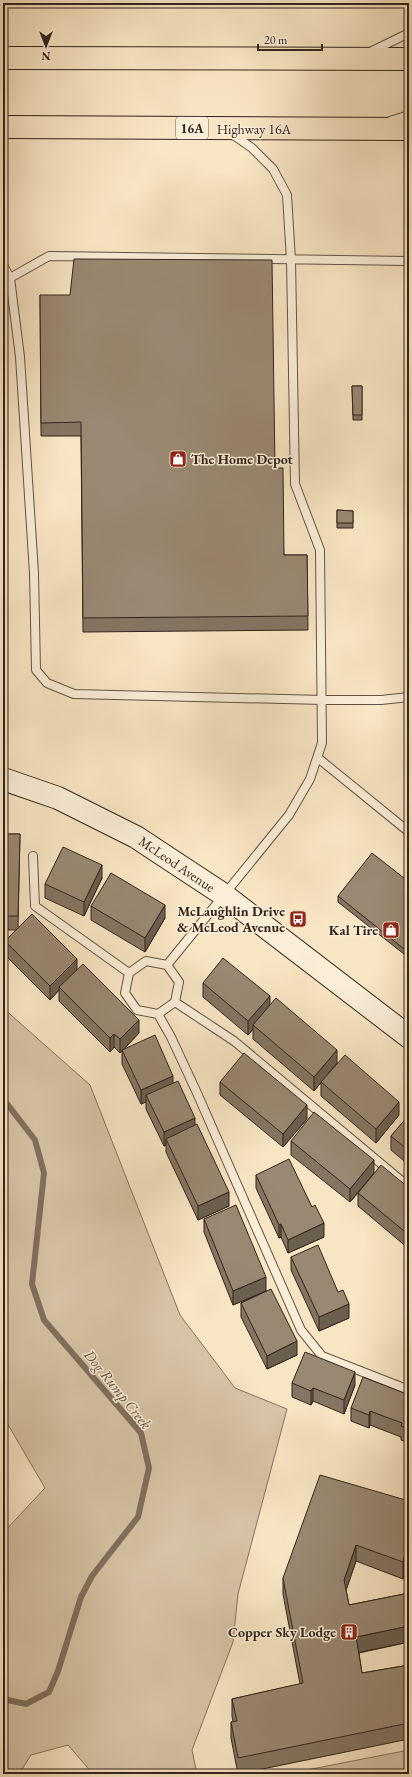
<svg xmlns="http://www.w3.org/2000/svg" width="412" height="1777" viewBox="0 0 412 1777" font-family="'EB Garamond',serif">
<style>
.green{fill:#d7c4a6;stroke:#857460}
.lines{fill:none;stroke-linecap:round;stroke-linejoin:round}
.stream{stroke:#81705e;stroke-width:6}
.lane-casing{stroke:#645445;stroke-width:10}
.secondary-casing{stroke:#33241b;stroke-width:24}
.primary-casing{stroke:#33241b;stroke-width:24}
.lane{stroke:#faeed8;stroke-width:8}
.secondary{stroke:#faeed8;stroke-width:22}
.primary{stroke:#f8e5c3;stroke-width:22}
.wall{fill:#847562;stroke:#33241b}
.shaded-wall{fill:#6b5f50;stroke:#33241b}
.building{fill:#998872;stroke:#33241b}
.labels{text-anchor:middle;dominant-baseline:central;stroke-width:3;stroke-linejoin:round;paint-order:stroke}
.shield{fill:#faeed8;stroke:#6f6154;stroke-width:1}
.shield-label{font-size:13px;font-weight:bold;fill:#33241b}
.street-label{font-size:14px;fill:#33241b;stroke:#faeed8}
.poi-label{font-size:14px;font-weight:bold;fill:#33241b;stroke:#faeed8;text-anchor:end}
.water-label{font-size:15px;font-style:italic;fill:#605042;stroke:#faeed8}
</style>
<rect width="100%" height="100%" fill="#f8e5c3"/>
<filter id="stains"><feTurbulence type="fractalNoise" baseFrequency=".005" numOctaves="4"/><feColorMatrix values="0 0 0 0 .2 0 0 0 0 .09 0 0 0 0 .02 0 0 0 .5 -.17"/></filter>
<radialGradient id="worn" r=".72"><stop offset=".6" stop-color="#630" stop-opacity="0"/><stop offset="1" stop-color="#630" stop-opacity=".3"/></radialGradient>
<path class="green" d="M3,1008L90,1085L180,1315L235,1388L287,1409L238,1594L233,1642L192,1750L197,1774H93L68,1745L31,1755L19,1774H3V1533L45,1488L3,1416Z
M409,1750V1774H286Z"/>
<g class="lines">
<path class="stream" d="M3,1101L8,1105L35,1140L44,1173L32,1284L44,1320L141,1433L149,1468L138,1517L92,1576L81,1597L58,1671L49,1692L26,1704L3,1699"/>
<defs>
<path id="lane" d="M370,52L409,33
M390,121L409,115
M3,265L10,278L20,357L34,573L36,670L47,683L74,694L323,700H381L409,697
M10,278L49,256L409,261
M318,758L409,832
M33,856L35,906L129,973
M146,961L167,965L179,982L175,1002L158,1014L137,1010L125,993L129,973Z
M167,965L289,815L310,779L322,743L320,550L295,484L291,260L287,195L273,169L252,148L232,134
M175,1002L234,1041L409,1187
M158,1014L171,1037L197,1093L301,1330L322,1356L409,1390"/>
<path id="secondary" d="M3,779L58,798L136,837L224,895L409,1037"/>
<path id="primary" d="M3,58L409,59
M3,127L409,129"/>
</defs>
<use href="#lane" class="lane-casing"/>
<use href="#secondary" class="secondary-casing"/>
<use href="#primary" class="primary-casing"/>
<use href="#lane" class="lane"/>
<use href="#secondary" class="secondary"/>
<use href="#primary" class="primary"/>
</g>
<path class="wall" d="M40,295L275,468L284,555H307L308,630L83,632L81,436H41Z
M352,386H362V420H353Z
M337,510L353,511V528H337Z
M3,834H20L18,927L77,970L139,1033L123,1050L173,1083L195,1125L229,1206L198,1220L166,1152V1145L164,1146L146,1109V1102L141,1104L122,1064V1050L120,1053L114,1047L110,1052L59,1001V990L50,1000L5,955V941L16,930H3Z
M102,878L84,916L45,898V884Z
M409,882V958L338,902V896Z
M91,906L165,918L145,952L91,920Z
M203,983L270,1006L337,1063L314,1091L253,1039V1029L248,1035L203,997Z
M220,1082L307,1119L283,1147L220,1095Z
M321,1082L399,1115L376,1143L321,1096Z
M409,1115V1165L391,1150V1136Z
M291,1141L374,1173L364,1185L409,1188V1249L358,1206V1193L350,1202L291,1155Z
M256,1175L324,1237L288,1253L281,1237L279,1238L256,1188Z
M204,1219L266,1291L297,1355L267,1369L241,1317V1303L266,1291L233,1305L204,1232Z
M291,1257L349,1318L319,1331L291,1270Z
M292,1383L355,1385L344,1414L313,1401L311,1405L292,1397Z
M409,1395V1443L401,1440V1437L370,1425L369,1428L351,1421V1408Z
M409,1501V1575L404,1573L403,1579L356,1561L346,1590L349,1605L409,1593V1642L359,1653L362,1673L409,1665V1739L238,1774L231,1738V1722H233L232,1716V1699L300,1684L283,1594V1578Z"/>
<path class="shaded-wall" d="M102,865V878L84,916V902Z
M165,905V918L145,952V938Z
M77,959V972L59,987V990L50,1000V986Z
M270,996V1010L253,1025V1029L248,1035V1021Z
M139,1020V1033L120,1053V1039Z
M114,1034V1047L110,1052V1038Z
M337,1050V1063L314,1091V1077Z
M173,1076V1089L146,1095V1102L141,1104V1090Z
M399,1102V1115L376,1143V1129Z
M307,1105V1119L283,1147V1134Z
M195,1118V1132L166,1139V1145L164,1146V1132Z
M374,1160V1173L350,1202V1189Z
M229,1192V1206L198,1220V1206Z
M324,1223V1237L288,1253V1240Z
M281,1224V1237L279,1238V1225Z
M266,1277V1291L233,1305V1291Z
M349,1304V1318L319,1331V1317Z
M297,1341V1355L267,1369V1356Z
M355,1372V1385L344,1414V1400Z
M313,1388V1401L311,1405V1391Z
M370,1411V1425L369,1428V1415Z
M356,1545V1561L344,1596V1580Z
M404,1557V1573L403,1579V1562Z
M409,1626V1642L356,1653V1637Z"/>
<path class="building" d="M74,259L272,260L275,468H283L284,555H307L308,616L83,618L81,422L41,423L40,295H70Z
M352,386H362V415H353Z
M337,510L353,511V523H337Z
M3,834H20L18,916H3Z
M63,847L102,865L84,902L45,884Z
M372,853L409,882V953L338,896Z
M111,873L165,905L145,938L91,906Z
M32,914L77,959L50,986L5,941Z
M223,958L270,996L248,1021L203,983Z
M83,964L139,1020L120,1039L114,1034L110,1038L59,987Z
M276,998L337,1050L314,1077L253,1025Z
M155,1035L173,1076L141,1090L122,1050Z
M244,1053L307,1105L283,1134L220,1082Z
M345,1055L399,1102L376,1129L321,1082Z
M178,1081L195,1118L164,1132L146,1095Z
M314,1112L374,1160L350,1189L291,1141Z
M409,1115V1151L391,1136Z
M197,1124L229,1192L198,1206L166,1139Z
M289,1159L312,1207L315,1205L324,1223L288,1240L281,1224L279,1225L256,1175Z
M381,1165L409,1188V1235L358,1193Z
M236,1205L266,1277L233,1291L204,1219Z
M318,1245L338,1292L343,1290L349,1304L319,1317L291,1257Z
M271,1289L297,1341L267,1356L241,1303Z
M305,1352L355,1372L344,1400L313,1388L311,1391L292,1383Z
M363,1377L409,1395V1429L401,1426L402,1423L370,1411L369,1415L351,1408Z
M320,1475L409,1501V1558L404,1557L403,1562L356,1545L344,1580L349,1605L409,1593V1626L356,1637L362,1673L409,1665V1723L238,1758L231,1722L237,1721L232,1699L303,1683L283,1578Z"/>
<defs>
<symbol id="shop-square" viewBox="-11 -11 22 22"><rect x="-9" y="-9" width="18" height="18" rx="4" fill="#8f2418" stroke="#faeed8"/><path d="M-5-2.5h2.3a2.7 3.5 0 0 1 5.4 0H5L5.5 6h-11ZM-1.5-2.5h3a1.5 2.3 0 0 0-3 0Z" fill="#fff"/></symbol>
<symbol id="bus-square" viewBox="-11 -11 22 22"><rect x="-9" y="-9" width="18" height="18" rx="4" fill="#8f2418" stroke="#faeed8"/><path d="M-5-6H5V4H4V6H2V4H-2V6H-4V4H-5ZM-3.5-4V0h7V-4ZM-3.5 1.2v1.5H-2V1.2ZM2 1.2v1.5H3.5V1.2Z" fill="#fff"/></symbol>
<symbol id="building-square" viewBox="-11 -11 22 22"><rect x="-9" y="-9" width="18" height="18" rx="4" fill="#8f2418" stroke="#faeed8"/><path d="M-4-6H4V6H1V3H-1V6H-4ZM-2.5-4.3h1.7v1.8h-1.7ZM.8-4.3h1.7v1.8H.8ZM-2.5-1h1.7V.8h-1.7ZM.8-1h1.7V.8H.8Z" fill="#fff"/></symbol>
</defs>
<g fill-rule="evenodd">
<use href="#shop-square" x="168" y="449" width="20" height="20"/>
<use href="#bus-square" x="288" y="909" width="20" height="20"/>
<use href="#shop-square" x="381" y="920" width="20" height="20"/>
<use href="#building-square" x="339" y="1622" width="20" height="20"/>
</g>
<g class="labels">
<rect class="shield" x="176" y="117" width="32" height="22" rx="3"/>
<g class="shield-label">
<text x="192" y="128">16A</text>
</g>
<g class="street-label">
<text x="254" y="129">Highway 16A</text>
<text transform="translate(177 864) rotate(34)">McLeod Avenue</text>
</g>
<g class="poi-label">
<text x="191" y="459" text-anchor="start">The Home Depot</text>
<text x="285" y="911">McLaughlin Drive<tspan x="285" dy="16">&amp; McLeod Avenue</tspan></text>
<text x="378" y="930">Kal Tire</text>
<text x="336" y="1632">Copper Sky Lodge</text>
</g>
<g class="water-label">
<text transform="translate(118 1389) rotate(51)">Dog Rump Creek</text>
</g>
</g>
<rect width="412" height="1777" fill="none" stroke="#f8e5c3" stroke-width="16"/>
<rect x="4" y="4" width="404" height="1769" fill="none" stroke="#33241b" stroke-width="2"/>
<rect x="8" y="8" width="396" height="1761" fill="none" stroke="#33241b"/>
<g transform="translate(46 46) rotate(180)" stroke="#faeed8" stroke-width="3" paint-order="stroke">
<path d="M0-3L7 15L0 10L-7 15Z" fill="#33241b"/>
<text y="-6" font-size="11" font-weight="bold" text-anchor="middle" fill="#33241b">N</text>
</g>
<path d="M258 44v6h64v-6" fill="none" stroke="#33241b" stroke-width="2"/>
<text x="264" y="44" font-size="12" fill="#33241b" stroke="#faeed8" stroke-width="3" paint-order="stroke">20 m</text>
<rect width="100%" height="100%" filter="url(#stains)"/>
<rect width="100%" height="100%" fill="url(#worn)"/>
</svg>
